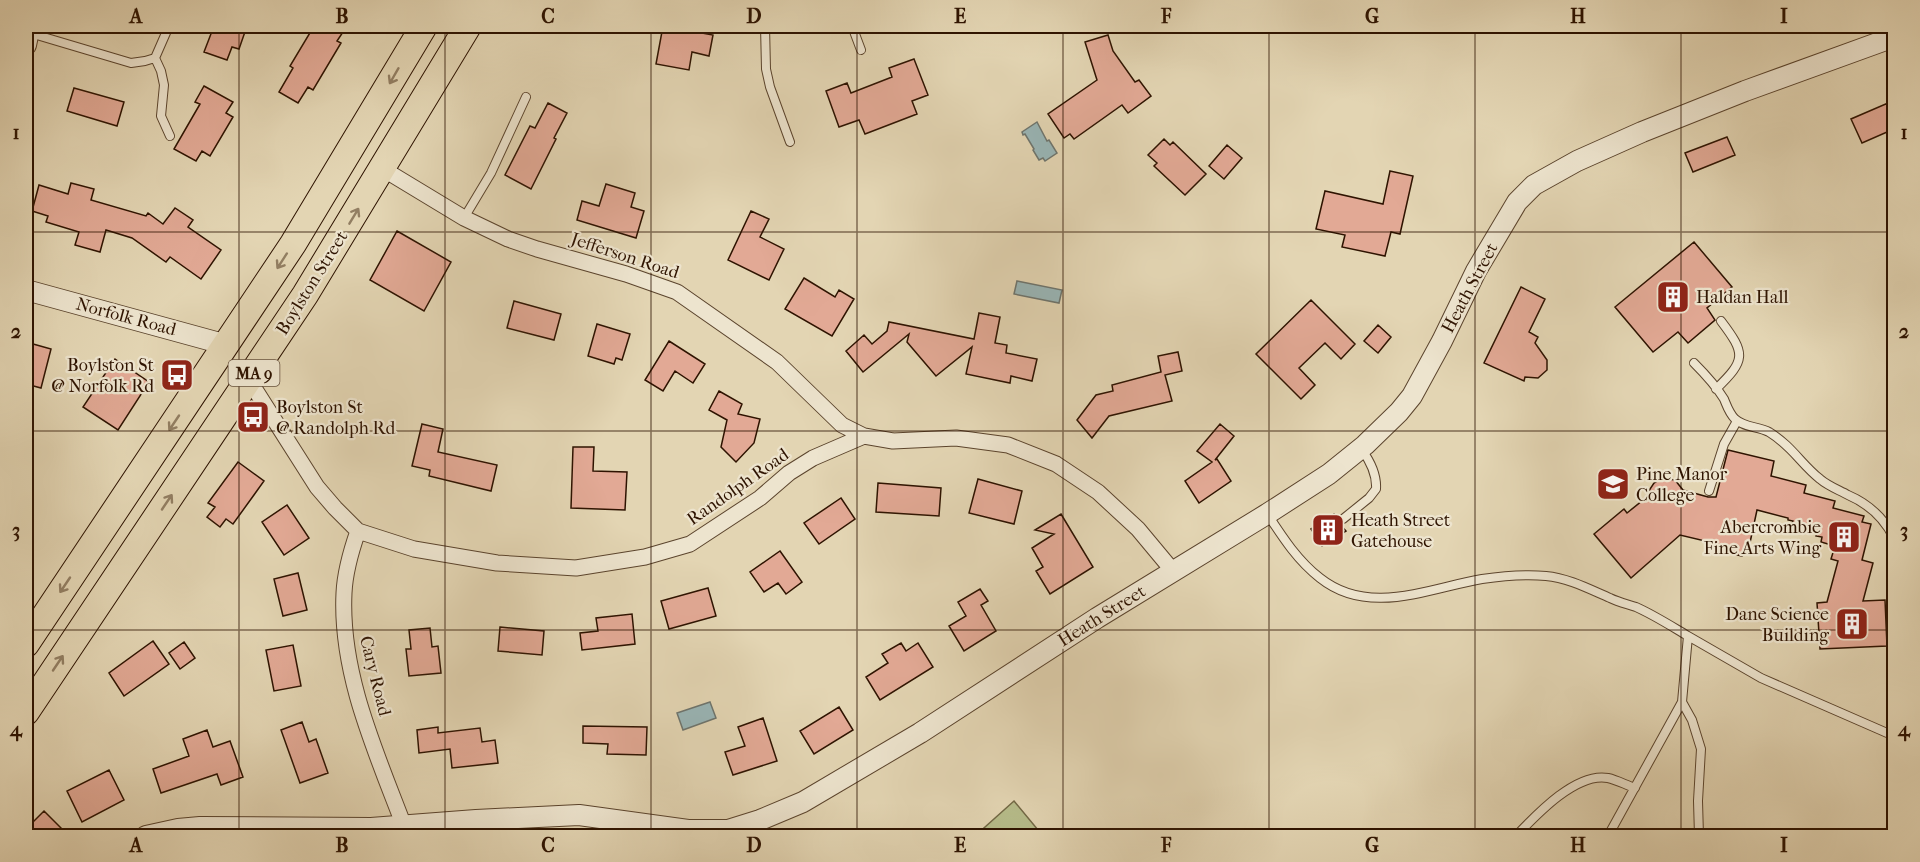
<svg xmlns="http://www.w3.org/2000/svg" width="1920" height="862" viewBox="0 0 1920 862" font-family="'IM FELL French Canon',serif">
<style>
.green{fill:#b6bc8a;stroke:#726845;stroke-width:1.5}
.water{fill:#99b6b7;stroke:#6e756e;stroke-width:1.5}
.building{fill:#e2a995;stroke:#2e1300;stroke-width:1.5}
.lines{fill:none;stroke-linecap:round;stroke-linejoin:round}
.service-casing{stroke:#5b442d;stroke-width:10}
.minor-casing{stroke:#5b442d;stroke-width:17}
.tertiary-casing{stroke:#5b442d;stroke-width:22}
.trunk-casing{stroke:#2e1300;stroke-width:28}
.service{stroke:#ede4ce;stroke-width:8}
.minor{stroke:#ede4ce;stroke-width:15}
.tertiary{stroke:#ede4ce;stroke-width:20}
.trunk{stroke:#e3d5b3;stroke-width:26}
.oneway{stroke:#927e62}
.grid{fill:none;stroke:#2e1300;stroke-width:1.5;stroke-opacity:0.55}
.labels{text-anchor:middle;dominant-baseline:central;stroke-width:4.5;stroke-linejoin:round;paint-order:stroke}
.shield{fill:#ede4ce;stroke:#67523e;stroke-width:1.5}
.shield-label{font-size:16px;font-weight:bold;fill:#2e1300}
.street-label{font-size:18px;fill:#2e1300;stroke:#ede4ce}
.poi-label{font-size:18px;fill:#2e1300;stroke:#ede4ce;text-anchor:start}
.neatline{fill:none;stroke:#2e1300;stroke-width:2}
.grid-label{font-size:20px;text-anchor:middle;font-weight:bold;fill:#2e1300}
</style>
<rect width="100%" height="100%" fill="#e3d5b3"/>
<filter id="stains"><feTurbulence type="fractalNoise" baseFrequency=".00333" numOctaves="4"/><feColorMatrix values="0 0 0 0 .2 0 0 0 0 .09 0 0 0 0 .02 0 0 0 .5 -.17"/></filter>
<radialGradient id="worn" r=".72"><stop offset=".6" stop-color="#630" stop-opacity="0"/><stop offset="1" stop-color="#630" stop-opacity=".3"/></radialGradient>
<path class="green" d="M1014,801L1043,836H975Z"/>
<path class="water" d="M1037,122L1047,141L1049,140L1057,153L1045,161L1043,158L1039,160L1033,150L1034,149L1025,134L1023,135L1022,132Z
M1017,281L1062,290L1059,303L1014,294Z
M710,702L716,718L683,730L677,713Z"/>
<path class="building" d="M214,26H247L239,49L232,47L227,60L204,52Z
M314,26H347L337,41L341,43L313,90L308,87L298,103L279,92L293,68L290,66Z
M663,26L713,35L709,56L692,52L689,70L656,64Z
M1108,35L1113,51L1135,82L1139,80L1151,96L1128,113L1122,105L1074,139L1070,134L1064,138L1048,114L1097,80L1085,42Z
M914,59L928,95L912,101L917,114L865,134L859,120L839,127L826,91L847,83L851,93L892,77L889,68Z
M204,86L233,102L226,113L233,117L210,156L202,151L196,161L174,149L200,104L195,102Z
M74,88L124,102L117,126L67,111Z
M548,103L567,113L554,138L556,139L531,189L505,175L530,126L535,128Z
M1888,103L1894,118V129L1862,143L1851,119Z
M1727,137L1735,155L1693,172L1685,153Z
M1164,139L1170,145L1173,142L1206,174L1185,195L1154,166L1157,163L1148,155Z
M1227,145L1242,158L1224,179L1209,166Z
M1390,171L1413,176L1400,234L1391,232L1385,256L1342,247L1345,235L1316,229L1325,191L1383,204Z
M71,183L94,189L91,200L146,216L148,213L163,224L175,208L193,220L188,227L221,250L201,279L170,257L166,262L132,238L106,230L100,252L75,245L79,232L46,222L48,216L32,211L39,185L68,194Z
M606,184L635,193L631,207L644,211L636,238L577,220L582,201L599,206Z
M751,211L769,219L760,237L784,249L769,280L728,260Z
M397,231L451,262L424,311L370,280Z
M1694,242L1732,287L1707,308L1715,320L1688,343L1678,332L1653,352L1615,307Z
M804,278L835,297L839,290L854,299L832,336L785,309Z
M1521,287L1545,299L1529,332L1538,337L1535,343L1547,360V370L1538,378L1525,377L1524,381L1484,363Z
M1311,300L1355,344L1341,359L1325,343L1299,368L1315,385L1301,399L1256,354Z
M514,301L561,314L554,340L507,328Z
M979,313L1000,317L995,343L1007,345L1006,353L1037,359L1032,381L1011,376L1010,383L966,374L972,347L936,376L907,342L909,334L863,372L846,351L864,335L872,344L887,331L889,322L974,339Z
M597,324L630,334L622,360L616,358L614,364L588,356Z
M1378,325L1391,337L1378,353L1364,341Z
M669,341L705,364L693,383L675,371L663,391L645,380Z
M26,342L51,349L41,388L26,384Z
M1178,352L1182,371L1165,375L1172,401L1109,416L1092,438L1077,420L1096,395L1113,391L1112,385L1161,372L1158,356Z
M115,359L149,382L118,430L83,407Z
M719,391L742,404L738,414L760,419L754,443L736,462L721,447L727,420L709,410Z
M422,424L443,429L438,452L497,465L491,491L429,476L430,470L412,466Z
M1220,424L1234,436L1215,460L1217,459L1231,481L1199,503L1185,481L1212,462L1197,451Z
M573,447H594L593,471L627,472L625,510L571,508Z
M1728,450L1774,461L1771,476L1806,485L1804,493L1835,501L1833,508L1864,516L1862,522L1871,524L1862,560L1873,563L1863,601L1885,600L1887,646L1820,649L1817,603L1827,602L1838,561L1831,559L1835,546L1821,542L1822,537L1816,536L1817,533L1791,528L1793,521L1788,520V518L1757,510L1748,552L1744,551L1742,556L1717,550L1718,544L1680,535L1631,578L1594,534L1624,509L1627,513L1648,496L1650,489L1654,483L1662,478L1675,480L1683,490L1708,497H1716Z
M238,462L264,481L233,524L226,519L220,527L207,517L215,507L208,503Z
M978,479L1022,491L1014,524L969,513Z
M878,483L941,488L939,516L876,512Z
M841,498L855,519L819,544L804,523Z
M287,505L309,538L284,555L262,522Z
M1061,514L1093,567L1050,594L1036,571L1043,567L1032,548L1054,534L1035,530Z
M1334,514L1338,522L1346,531L1322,546L1311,529Z
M780,551L802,582L786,594L778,583L764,592L750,572Z
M298,573L307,610L283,616L274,579Z
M708,588L716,616L669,629L661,601Z
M980,589L988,601L981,605L996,631L964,651L949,626L966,616L958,602Z
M632,614L635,644L582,650L580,633L598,631L596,618Z
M500,627L544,631L542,655L498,651Z
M430,628L432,647L438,646L441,673L409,676L406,649H411L409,630Z
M153,641L169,664L124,696L109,673Z
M184,642L195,658L180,669L169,653Z
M901,643L906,651L918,643L933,667L880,700L866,677L888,663L882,654Z
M293,645L301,686L274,691L266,650Z
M839,707L853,730L814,754L800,731Z
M763,718L777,761L733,775L725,752L745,746L738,727Z
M302,722L309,742L316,739L328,773L300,783L281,730Z
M583,726L647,727L646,755L607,754L608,744L583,743Z
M438,727V733L480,728L482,742L495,740L498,763L452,768L450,749L419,753L417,730Z
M207,730L213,747L230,741L243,777L221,785L217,774L161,793L153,769L189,756L183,739Z
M109,770L124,800L82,822L67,791Z
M44,811L62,829L55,837H26V829Z"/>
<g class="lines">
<defs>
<path id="service" d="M765,26L766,69L770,87L790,142
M852,26L861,50
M30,33L131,63L145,61L155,58L169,26
M155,58L161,71L164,85L161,116L170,136
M464,218L491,173L526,97
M1694,363C1705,374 1716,386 1724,399C1727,406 1729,413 1735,419C1745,428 1758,426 1769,432C1792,446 1801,464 1820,479C1828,486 1839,490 1848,495C1869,504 1884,518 1894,538
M1716,389C1746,360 1746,354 1721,321
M1709,491L1724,444L1737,421
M1268,515C1283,538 1298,561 1320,578C1369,617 1429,588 1482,579C1503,576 1525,574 1546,576C1568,578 1589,589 1610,598C1618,602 1627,604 1636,607C1654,615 1671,626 1688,636L1682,702L1608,836
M1343,519L1369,498L1376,489C1377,474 1370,461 1362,450
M1688,636L1761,678L1894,736
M1682,702L1692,720L1701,749L1698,801L1699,836
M470,836L476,821
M1516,836C1536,815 1576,772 1608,778C1617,780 1626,785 1635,788"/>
<path id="minor" d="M383,169L464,218L508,239L537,249L626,274L677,292L777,362L842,425L864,436
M249,380L317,487L335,508L358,531L414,549L497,563L576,568L645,557L690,544L760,498L789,473L813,458L864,436L893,441L956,438L1008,445L1056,464L1098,492L1138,529L1173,571
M358,531C351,551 345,571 344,593C340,674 376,752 404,826"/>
<path id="tertiary" d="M26,45L30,26
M26,290L227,345
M146,836L178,829L200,827L371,828L476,820L579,815L688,830H728L760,820L803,802L920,733L1097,618L1267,514L1329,474L1365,445L1399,412L1412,396L1442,341L1476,271L1517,202L1534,185L1577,161L1642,132L1745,91L1894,37"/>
<path id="trunk" d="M26,644L293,244L424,26
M26,712L305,295L468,26"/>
</defs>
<use href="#service" class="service-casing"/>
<use href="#minor" class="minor-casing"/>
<use href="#tertiary" class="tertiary-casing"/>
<use href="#trunk" class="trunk-casing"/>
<use href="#service" class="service"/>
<use href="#minor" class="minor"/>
<use href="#tertiary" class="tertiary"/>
<use href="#trunk" class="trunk"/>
</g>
<defs><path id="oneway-shaft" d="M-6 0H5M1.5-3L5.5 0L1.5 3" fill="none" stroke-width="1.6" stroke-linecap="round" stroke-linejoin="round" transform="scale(1.5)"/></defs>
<g class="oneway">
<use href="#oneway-shaft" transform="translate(394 76) rotate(120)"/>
<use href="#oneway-shaft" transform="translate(354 216) rotate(-59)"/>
<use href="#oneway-shaft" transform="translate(282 261) rotate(123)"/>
<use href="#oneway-shaft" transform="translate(174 423) rotate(124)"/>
<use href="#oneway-shaft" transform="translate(167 502) rotate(-56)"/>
<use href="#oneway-shaft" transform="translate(65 585) rotate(124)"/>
<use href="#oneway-shaft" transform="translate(58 663) rotate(-56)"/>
</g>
<path class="grid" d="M239,26V836M445,26V836M651,26V836M857,26V836M1063,26V836M1269,26V836M1475,26V836M1681,26V836M26,232H1894M26,431H1894M26,630H1894"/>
<defs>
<symbol id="building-square" viewBox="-11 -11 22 22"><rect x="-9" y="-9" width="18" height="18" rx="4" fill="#8f2418" stroke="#ede4ce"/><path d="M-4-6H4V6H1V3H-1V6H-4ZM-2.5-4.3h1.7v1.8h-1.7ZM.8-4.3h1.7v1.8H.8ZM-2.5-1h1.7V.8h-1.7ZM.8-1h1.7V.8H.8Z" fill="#fff"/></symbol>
<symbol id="bus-square" viewBox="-11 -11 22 22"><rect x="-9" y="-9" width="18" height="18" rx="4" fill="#8f2418" stroke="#ede4ce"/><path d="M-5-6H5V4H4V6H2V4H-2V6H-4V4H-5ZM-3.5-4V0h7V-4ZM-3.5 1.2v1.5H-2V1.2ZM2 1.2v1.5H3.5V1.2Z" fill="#fff"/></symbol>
<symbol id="university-square" viewBox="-11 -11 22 22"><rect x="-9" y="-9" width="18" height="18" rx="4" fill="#8f2418" stroke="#ede4ce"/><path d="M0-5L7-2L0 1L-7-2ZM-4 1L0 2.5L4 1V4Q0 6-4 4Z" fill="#fff"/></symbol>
</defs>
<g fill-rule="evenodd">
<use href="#building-square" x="1654" y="278" width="38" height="38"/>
<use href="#bus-square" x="158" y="356" width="38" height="38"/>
<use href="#bus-square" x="234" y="398" width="38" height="38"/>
<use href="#university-square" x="1594" y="465" width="38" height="38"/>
<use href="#building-square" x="1309" y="511" width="38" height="38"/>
<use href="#building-square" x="1825" y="518" width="38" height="38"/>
<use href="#building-square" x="1833" y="605" width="38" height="38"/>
</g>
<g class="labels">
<rect class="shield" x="228.5" y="360" width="51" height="26" rx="4.5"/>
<g class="shield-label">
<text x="254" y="373">MA 9</text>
</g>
<g class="street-label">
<text transform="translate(625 256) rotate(18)">Jefferson Road</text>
<text transform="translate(312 283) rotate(-58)">Boylston Street</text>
<text transform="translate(1470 288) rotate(-62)">Heath Street</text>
<text transform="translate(126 317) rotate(15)">Norfolk Road</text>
<text transform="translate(738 487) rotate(-35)">Randolph Road</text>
<text transform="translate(1102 616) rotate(-32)">Heath Street</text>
<text transform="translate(375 676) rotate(76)">Cary Road</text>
</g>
<g class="poi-label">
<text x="1696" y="297">Haldan Hall</text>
<text x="154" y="365" text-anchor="end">Boylston St<tspan x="154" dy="21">@ Norfolk Rd</tspan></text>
<text x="276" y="407">Boylston St<tspan x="276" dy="21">@ Randolph Rd</tspan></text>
<text x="1636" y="474">Pine Manor<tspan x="1636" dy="21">College</tspan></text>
<text x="1351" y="520">Heath Street<tspan x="1351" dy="21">Gatehouse</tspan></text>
<text x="1821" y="527" text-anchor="end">Abercrombie<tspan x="1821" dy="21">Fine Arts Wing</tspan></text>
<text x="1829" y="614" text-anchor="end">Dane Science<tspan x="1829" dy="21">Building</tspan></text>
</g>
</g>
<rect width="1920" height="862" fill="none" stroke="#e3d5b3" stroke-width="66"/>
<rect x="33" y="33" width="1854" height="796" class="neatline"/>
<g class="grid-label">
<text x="136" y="23">A</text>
<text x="342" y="23">B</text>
<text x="548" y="23">C</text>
<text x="754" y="23">D</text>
<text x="960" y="23">E</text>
<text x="1166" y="23">F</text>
<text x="1372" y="23">G</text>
<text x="1578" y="23">H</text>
<text x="1784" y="23">I</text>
<text x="16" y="139">1</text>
<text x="1904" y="139">1</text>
<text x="16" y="338">2</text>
<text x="1904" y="338">2</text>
<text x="16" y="537">3</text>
<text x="1904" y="537">3</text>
<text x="16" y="736">4</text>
<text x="1904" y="736">4</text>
<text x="136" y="852">A</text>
<text x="342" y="852">B</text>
<text x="548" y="852">C</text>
<text x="754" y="852">D</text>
<text x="960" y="852">E</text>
<text x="1166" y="852">F</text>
<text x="1372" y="852">G</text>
<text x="1578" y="852">H</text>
<text x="1784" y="852">I</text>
</g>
<rect width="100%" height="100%" filter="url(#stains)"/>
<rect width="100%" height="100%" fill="url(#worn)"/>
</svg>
